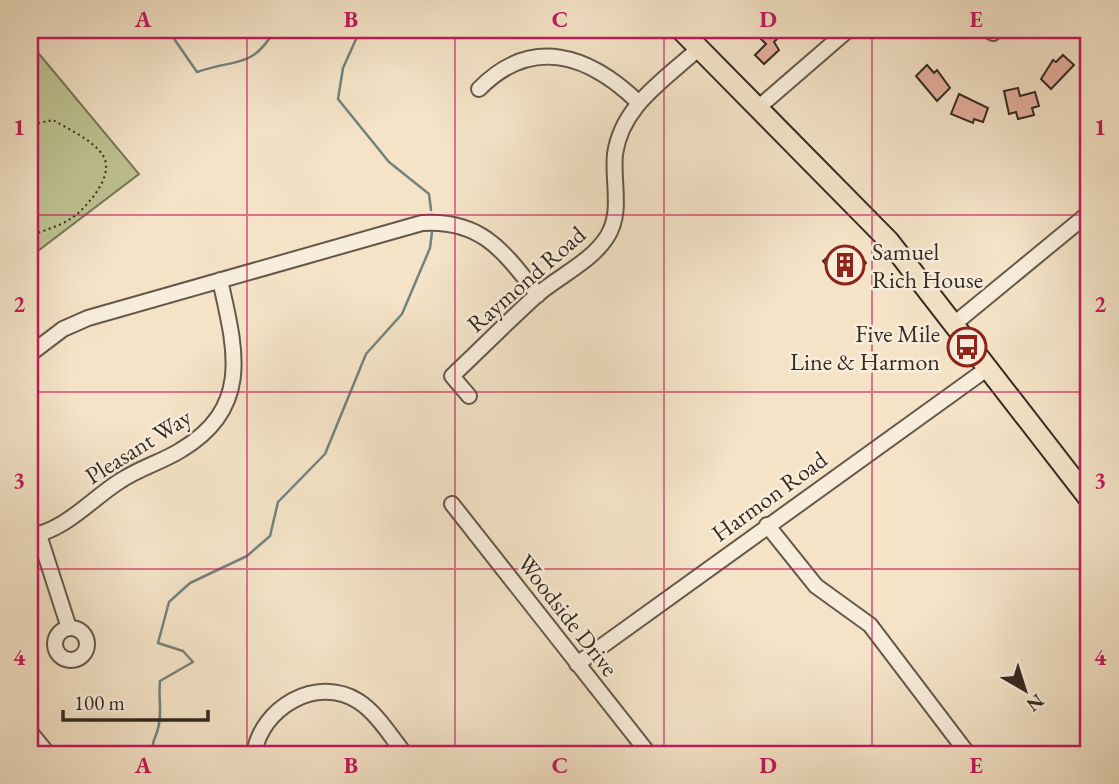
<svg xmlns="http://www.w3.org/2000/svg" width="1119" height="784" viewBox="0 0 1119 784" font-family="'EB Garamond',serif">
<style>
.green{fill:#bec393;stroke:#7a765a;stroke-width:2}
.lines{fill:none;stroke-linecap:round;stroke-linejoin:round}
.stream{stroke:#73827d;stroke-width:2.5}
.building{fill:#e5ae9d;stroke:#352a22;stroke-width:2}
.minor-casing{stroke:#65584b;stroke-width:18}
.major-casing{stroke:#352a22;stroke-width:23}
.path{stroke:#352a22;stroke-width:2;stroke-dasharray:2 3.5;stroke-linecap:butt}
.minor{stroke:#f8eddb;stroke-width:14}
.major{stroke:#f4e3c7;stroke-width:19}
.grid{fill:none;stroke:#c2185b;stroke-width:2;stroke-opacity:0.55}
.labels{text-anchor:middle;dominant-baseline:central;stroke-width:5;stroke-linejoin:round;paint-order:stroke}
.poi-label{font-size:24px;fill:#352a22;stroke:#f8eddb;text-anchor:start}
.street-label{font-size:24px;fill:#352a22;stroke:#f8eddb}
.neatline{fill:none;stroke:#c2185b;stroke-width:2.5}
.grid-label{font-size:23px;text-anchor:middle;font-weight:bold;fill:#c2185b}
</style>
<rect width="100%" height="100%" fill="#f4e3c7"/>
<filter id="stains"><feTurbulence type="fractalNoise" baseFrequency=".00286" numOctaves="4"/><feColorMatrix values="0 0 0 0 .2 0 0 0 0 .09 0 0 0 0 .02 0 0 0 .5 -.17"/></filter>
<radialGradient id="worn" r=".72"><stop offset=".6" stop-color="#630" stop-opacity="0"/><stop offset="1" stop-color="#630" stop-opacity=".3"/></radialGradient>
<path class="green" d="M30,43L139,174L30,257Z"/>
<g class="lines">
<path class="stream" d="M168,30L197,72C236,58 251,70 275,30
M349,30L357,37L343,68L338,99L389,162L429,194L431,210
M152,754C151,745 154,741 157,732C163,715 158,698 160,681L193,662L183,651L158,643L169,602L190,583L247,556L270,536L278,502L325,454L366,354L402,314L430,248L432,232"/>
</g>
<path class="building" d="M752,30H786L774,42L779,50L764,64L755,55L766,44Z
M1063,55L1074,65L1051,89L1041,79L1053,60L1056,62Z
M927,65L934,73L937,70L950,88L937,101L916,76Z
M1018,88L1020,96L1035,92L1039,106L1032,108L1034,115L1018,119L1016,112L1009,114L1004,91Z
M959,94L988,108L983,122L974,119L973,123L951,114Z
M853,247L866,263L846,282L834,266L830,269L823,261L832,253L837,260Z"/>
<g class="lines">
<defs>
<path id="minor" d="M989,30L993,33
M479,89C532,35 589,55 638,102
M759,107L848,30
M954,324L1089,213
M30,354L63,329L88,318L422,223C482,219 504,252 538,295
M469,396L452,376C481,349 508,321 537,295C559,276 591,262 607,237C623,212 612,182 615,154C622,105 665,80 699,48
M452,504L649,754
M767,525L816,586L870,625L968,754
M39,535L69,628
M30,536C66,530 90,500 120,481C139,468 162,462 181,450C253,407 235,348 220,280
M55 644a16 16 0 1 1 32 0a16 16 0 1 1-32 0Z
M577,664L988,368
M30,732L48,754
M254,754C261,708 316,675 358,701C377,713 391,737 405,754"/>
<path id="major" d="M681,30L889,241L1089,499"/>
</defs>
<use href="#minor" class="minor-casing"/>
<use href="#major" class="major-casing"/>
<path class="path" d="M30,131L39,123L53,120C68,129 91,139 102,154C117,174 87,207 72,218C60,226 45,230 32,235"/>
<use href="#minor" class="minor"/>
<use href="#major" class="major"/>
</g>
<path class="grid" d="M247,30V754M455,30V754M664,30V754M872,30V754M30,215H1089M30,392H1089M30,569H1089"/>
<defs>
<symbol id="building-ring" viewBox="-11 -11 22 22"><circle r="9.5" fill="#f8eddb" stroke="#8f2418" stroke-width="1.5"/><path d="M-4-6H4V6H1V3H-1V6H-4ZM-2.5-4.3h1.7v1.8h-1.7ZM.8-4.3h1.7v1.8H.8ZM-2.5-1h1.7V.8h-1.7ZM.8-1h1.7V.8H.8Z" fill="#8f2418"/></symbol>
<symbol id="bus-ring" viewBox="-11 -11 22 22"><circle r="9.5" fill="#f8eddb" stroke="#8f2418" stroke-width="1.5"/><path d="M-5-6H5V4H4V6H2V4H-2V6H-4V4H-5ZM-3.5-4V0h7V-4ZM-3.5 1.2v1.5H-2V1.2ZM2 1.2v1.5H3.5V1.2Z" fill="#8f2418"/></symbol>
</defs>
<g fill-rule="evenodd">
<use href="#building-ring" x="823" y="243" width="44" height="44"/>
<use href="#bus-ring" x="945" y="325" width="44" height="44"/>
</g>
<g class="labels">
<g class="poi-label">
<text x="872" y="251">Samuel<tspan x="872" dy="28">Rich House</tspan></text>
<text x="940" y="333" text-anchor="end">Five Mile<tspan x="940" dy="28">Line &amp; Harmon</tspan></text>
</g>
<g class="street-label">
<text transform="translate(526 279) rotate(-41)">Raymond Road</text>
<text transform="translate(138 446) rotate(-32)">Pleasant Way</text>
<text transform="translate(769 496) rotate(-36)">Harmon Road</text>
<text transform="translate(568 615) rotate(52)">Woodside Drive</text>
</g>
</g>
<rect width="1119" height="784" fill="none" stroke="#f4e3c7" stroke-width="77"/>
<g transform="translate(1025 690) rotate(141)" stroke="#f8eddb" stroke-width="5" paint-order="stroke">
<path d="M0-5L12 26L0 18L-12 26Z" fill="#352a22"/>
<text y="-10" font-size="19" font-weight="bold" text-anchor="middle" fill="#352a22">N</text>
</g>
<path d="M63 710v10h145v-10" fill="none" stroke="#352a22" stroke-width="3.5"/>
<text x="74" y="710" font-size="21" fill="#352a22" stroke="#f8eddb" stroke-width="5" paint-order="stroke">100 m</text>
<rect x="38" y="38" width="1042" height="708" class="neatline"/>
<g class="grid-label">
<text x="143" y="27">A</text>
<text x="351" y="27">B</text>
<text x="560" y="27">C</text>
<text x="768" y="27">D</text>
<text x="976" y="27">E</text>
<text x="19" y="135">1</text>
<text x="1100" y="135">1</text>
<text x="19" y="312">2</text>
<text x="1100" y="312">2</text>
<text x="19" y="488">3</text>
<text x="1100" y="488">3</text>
<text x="19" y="665">4</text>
<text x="1100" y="665">4</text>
<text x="143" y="773">A</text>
<text x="351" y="773">B</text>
<text x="560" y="773">C</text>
<text x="768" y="773">D</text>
<text x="976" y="773">E</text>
</g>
<rect width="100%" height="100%" filter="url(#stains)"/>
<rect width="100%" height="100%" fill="url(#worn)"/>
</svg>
